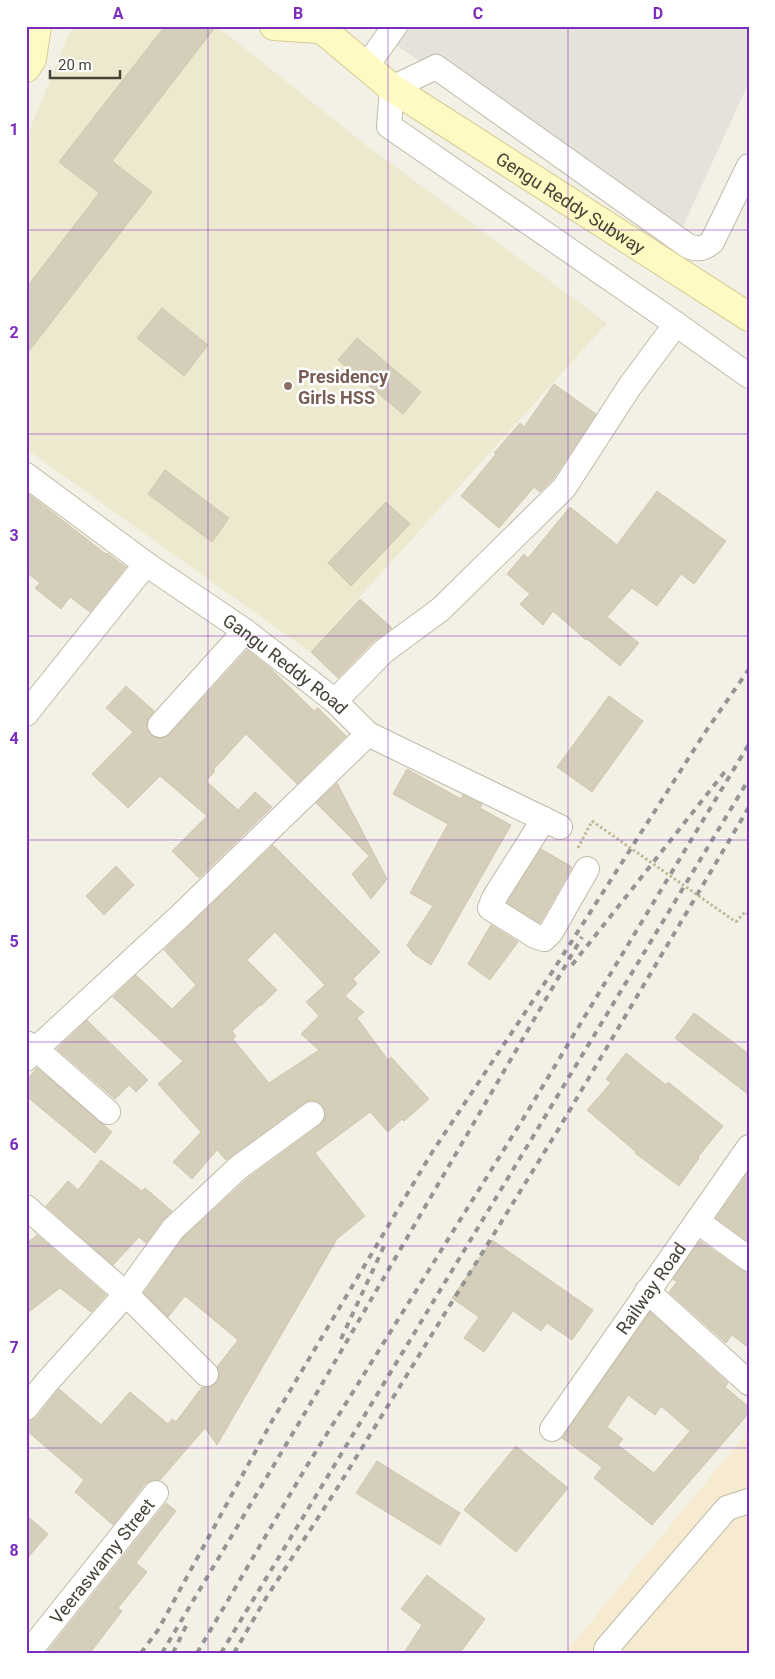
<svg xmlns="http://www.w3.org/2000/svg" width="775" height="1679" viewBox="0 0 775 1679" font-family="Roboto,sans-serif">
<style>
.commercial{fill:#f6ebd0}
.industrial{fill:#e5e2db}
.education{fill:#ede9cf}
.building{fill:#d5cebb;stroke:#d0c7ae;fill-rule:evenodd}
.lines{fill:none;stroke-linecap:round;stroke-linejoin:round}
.street-casing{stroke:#bfbaa8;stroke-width:26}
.secondary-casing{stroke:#d5cc94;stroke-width:30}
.path{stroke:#c1b899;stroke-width:3;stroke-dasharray:2.5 2.5;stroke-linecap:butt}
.street{stroke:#fff;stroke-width:24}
.secondary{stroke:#fff9c4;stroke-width:28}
.rail{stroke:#959595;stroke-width:4;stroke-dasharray:6 6;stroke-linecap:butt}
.path-bridge{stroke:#c1b899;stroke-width:3;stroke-dasharray:2.5 2.5;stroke-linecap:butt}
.grid{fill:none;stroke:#7b2cbf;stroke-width:1;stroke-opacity:0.55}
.education-dot{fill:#8d6e63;stroke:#fff;stroke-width:2}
.labels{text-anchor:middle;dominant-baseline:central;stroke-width:5;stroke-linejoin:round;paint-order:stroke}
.street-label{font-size:18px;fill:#464235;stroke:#fff}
.education-label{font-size:18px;font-weight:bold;fill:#785e54;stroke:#fff;text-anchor:start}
.neatline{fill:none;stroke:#7b2cbf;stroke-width:2}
.grid-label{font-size:16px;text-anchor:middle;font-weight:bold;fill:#7b2cbf}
</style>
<rect width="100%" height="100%" fill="#f3f1e6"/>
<path class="commercial" d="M749,1430V1653H565Z"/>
<path class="industrial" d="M369,26H749V82L676,242Z"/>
<path class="education" d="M76,26H217L366,145L607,323L310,652L26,449V139L68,35Z"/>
<path class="building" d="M165,26H216L112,161L152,192L26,355V288L99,193L59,162Z
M162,308L208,345L184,376L137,338Z
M357,338L421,392L403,414L338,360Z
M554,384L596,414L553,479L540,492L534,487L499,528L461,496L496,454L494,453L520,423L524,427Z
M165,470L229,518L212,542L148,494Z
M657,491L726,541L694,584L681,574L657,606L632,588L607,617L639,643L620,666L587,639L586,640L553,611L543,625L520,604L530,594L507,574L524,554L528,558L570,507L617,545Z
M26,492L106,554L107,553L126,567L90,612L70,597L61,609L35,588L40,583L26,572Z
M386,502L410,524L351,586L328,563Z
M360,599L392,628L374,641L338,678L311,652Z
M247,650L271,669L314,711L318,708L346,736L297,784L246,734L213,770L215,771L206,781L238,810L255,792L272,807L199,878L172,851L207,816L160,776L128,808L92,774L133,732L106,708L126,686L154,711L147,723V729L150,735L157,738H164L170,734Z
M609,696L643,721L592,792L557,767Z
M407,769L461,799L463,795L481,804L482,805L480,808L511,825L431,965L413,953L407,945L433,906L410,893L448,824L393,794Z
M337,783L387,879L371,899L352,874L369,856L316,803Z
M273,845L380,952L353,979L357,984L345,996L364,1012L357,1018L388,1060L391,1057L429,1099L404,1121L402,1119L388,1132L370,1112L315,1153L365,1216L337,1239L217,1445L205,1428L160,1480H151L145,1484L113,1525L75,1492L84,1480L26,1430V1421H31L37,1417L59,1389L101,1425L130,1392L168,1424L172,1419L176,1422L202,1387H210L216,1383L219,1377L217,1367L238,1340L185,1296L168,1317L144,1293L183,1238L247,1179L320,1125L324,1120L326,1113L323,1106L318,1102L311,1100L304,1103L226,1160L217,1150L192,1179L173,1162L201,1132L158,1084L183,1061L113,997L136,975L172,1009L196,985L164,950ZM275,932L325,985L306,1002L319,1016L301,1034L319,1050L269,1083L233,1039L236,1036L232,1031L260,1005L261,1006L277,990L247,960Z
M541,849L572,867L540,923L507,903Z
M116,866L134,885L104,915L86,896Z
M491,925L518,942L490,980L468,964Z
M694,1013L749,1054V1095L675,1038Z
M87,1020L148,1080L136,1092L129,1085L115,1099L57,1049Z
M626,1053L666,1085L668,1082L723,1126L698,1157L699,1158L679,1186L635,1153L636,1152L587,1110L611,1083L606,1079Z
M37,1068L112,1132L95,1153L26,1096V1080Z
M101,1160L142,1191L145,1188L172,1211L162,1221L146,1243L139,1237L113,1265L46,1206L68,1181L78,1190Z
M749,1171V1242L716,1218Z
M37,1235L106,1295L91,1312L60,1288L26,1314V1244Z
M492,1240L593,1310L572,1340L547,1323L541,1331L513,1311L484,1352L464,1338L479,1317L452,1298Z
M700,1241L741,1270L749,1273V1348L732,1335L726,1343L669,1292L677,1282L673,1279Z
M650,1312L728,1383L725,1387L749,1407V1413L652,1525L594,1478L602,1467L562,1438ZM628,1395L655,1415L661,1406L690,1431L654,1473L618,1445L623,1439L607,1427Z
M516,1446L568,1488L516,1552L464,1510Z
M377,1461L460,1513L440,1545L356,1493Z
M166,1503L176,1511L136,1563L147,1572L118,1608L122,1611L90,1653H46Z
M26,1515L48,1534L26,1560Z
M427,1575L485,1619L460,1653H404L422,1625L401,1609Z"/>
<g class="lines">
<defs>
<g id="street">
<path d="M366,67L395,26"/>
<path d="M749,166L712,242C703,249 698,250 688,246L436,67L392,88L389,126L676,324L749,376"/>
<path id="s1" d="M26,475L146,564L245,631L335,701L368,734L560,827"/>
<path d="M335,701L384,651L441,609L564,488L630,386L676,324"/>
<path d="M26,714L146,564"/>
<path d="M160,725L245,631"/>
<path d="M544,819L494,898L490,908L535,936L544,939L551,932L587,869"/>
<path d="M26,1043L36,1049L108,1112"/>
<path d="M26,1059L36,1049L179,917L368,734"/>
<path d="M26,1207L126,1294L206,1374"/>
<path d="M697,1221L749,1259"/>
<path d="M647,1291L749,1383"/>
<path d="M26,1408L47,1382L126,1294L173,1229L238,1168L312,1114"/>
<path id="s2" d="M552,1429L749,1147"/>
<path id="s3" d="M28,1653L156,1493"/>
<path d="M610,1653L606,1649L727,1508L749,1501"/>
</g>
<g id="secondary">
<path d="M274,26L319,29"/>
<path id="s4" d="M318,26L392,88L749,317"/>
<path d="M26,68L32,59L37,26"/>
</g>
</defs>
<use href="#street" class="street-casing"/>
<use href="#secondary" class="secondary-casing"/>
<path class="path" d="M578,848L592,821
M736,922L745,912L749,914"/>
<use href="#street" class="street"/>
<use href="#secondary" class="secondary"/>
<path class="rail" d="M572,965L727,769
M341,1339L385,1244
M141,1653L158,1630L272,1421L431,1154L554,969L704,734L749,669
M162,1653L315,1396L582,937
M173,1653L186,1626
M197,1653L305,1469L523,1119L749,744
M221,1653L749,779
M234,1653L266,1598L336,1490L558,1130L749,807"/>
<path class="path-bridge" d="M592,821L736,922"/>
</g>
<path class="grid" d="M208,26V1653M388,26V1653M568,26V1653M26,230H749M26,434H749M26,636H749M26,840H749M26,1042H749M26,1246H749M26,1448H749"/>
<circle class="education-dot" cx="288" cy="386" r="5"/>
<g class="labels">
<g class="street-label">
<text stroke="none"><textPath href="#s4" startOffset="309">Gengu Reddy Subway</textPath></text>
<text stroke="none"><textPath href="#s1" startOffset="321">Gangu Reddy Road</textPath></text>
<text stroke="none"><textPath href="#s2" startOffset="172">Railway Road</textPath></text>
<text stroke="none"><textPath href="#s3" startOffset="118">Veeraswamy Street</textPath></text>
</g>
<g class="education-label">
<text x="298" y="376">Presidency<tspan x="298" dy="21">Girls HSS</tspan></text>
</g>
</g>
<rect width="775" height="1679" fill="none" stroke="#ffffff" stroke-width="55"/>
<path d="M50 70v8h70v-8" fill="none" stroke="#464235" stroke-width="2.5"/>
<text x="58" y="70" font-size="15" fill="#464235" stroke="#ffffff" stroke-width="4" paint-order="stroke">20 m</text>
<rect x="28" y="28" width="720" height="1624" class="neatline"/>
<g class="grid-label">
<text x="118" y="19">A</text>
<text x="298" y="19">B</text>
<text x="478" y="19">C</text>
<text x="658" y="19">D</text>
<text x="14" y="135">1</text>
<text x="14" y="338">2</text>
<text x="14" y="541">3</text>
<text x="14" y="744">4</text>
<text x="14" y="947">5</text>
<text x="14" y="1150">6</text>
<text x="14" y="1353">7</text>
<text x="14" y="1556">8</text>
</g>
</svg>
